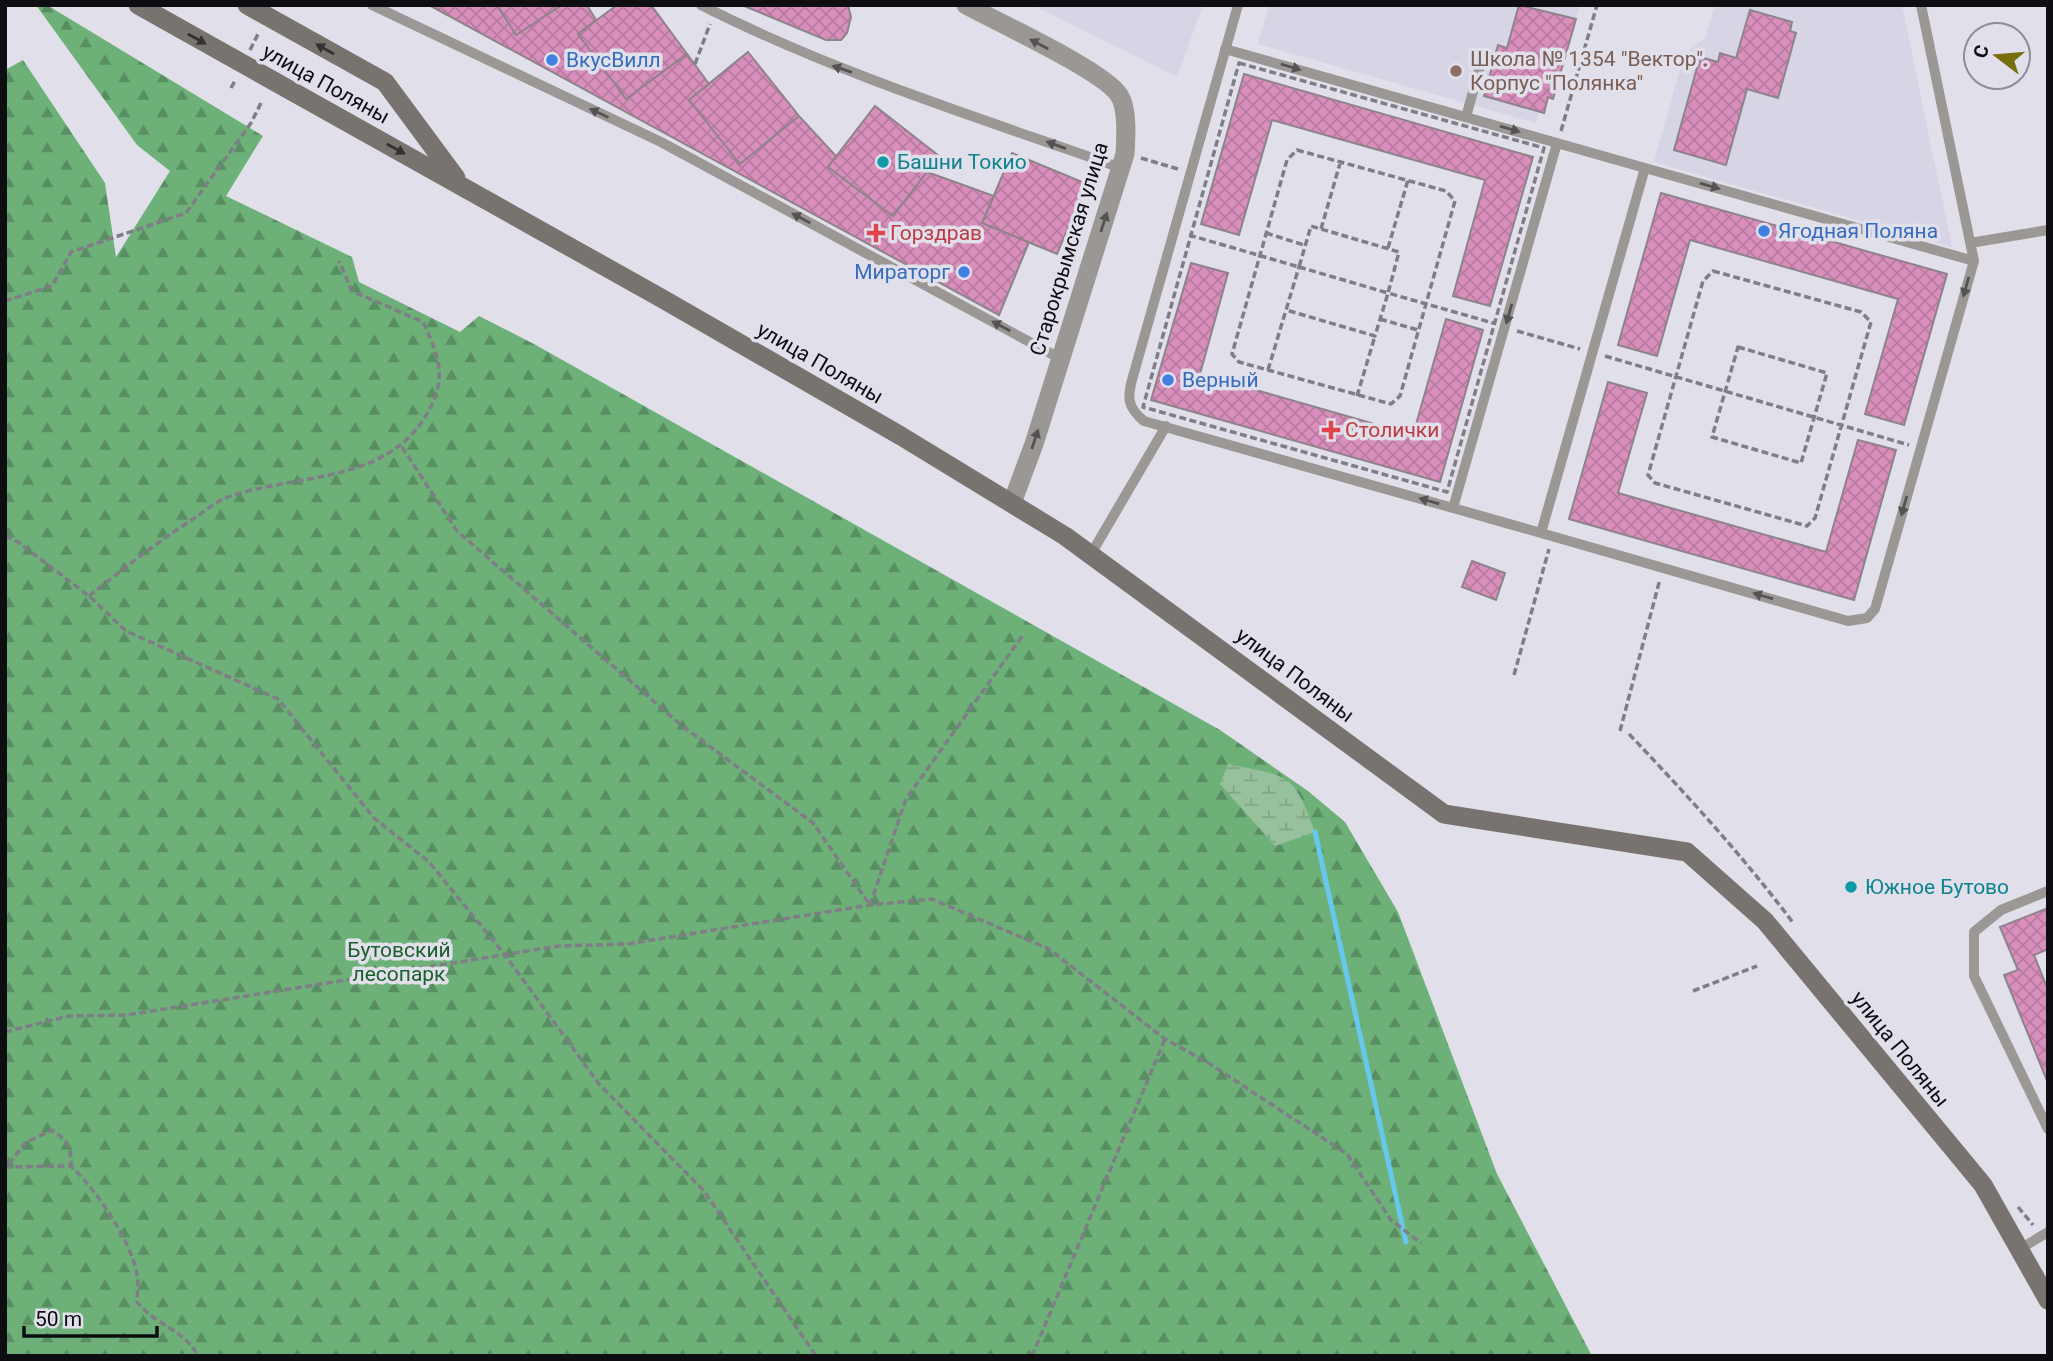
<svg xmlns="http://www.w3.org/2000/svg" width="2053" height="1361" viewBox="0 0 2053 1361" font-family="Roboto,sans-serif">
<style>
.built{fill:#d7d4e6}
.forest{fill:url(#forest-firs)}
.wetland{fill:url(#wetland-marsh)}
.lines{fill:none;stroke-linecap:round;stroke-linejoin:round}
.stream{stroke:#67c8ee;stroke-width:5}
.building{fill:url(#building-cross-hatch);stroke:#8e8389;stroke-width:2}
.path{stroke:#7f7d85;stroke-width:3.5;stroke-dasharray:7 3.5;stroke-linecap:butt}
.service{stroke:#9b9794;stroke-width:10}
.minor{stroke:#9b9794;stroke-width:19}
.secondary{stroke:#79736f;stroke-width:19}
.oneway{fill:#333132}
.oneway2{fill:#545252}
.shop-dot{fill:#3f7fe0;stroke:#e1dfea;stroke-width:2.5}
.education-dot{fill:#8d6e63;stroke:#e1dfea;stroke-width:2.5}
.culture-dot{fill:#0f9aa8;stroke:#e1dfea;stroke-width:2.5}
.health-dot{fill:#e0444e;stroke:#e1dfea;stroke-width:2.5}
.labels{text-anchor:middle;dominant-baseline:central;stroke-width:7;stroke-linejoin:round;paint-order:stroke}
.education-label{font-size:21px;fill:#785e54;stroke:#e1dfea;text-anchor:start}
.shop-label{font-size:21px;fill:#366cbe;stroke:#e1dfea;text-anchor:start}
.street-label{font-size:21px;fill:#0e0d11;stroke:#e1dfea}
.culture-label{font-size:21px;fill:#0d838f;stroke:#e1dfea;text-anchor:start}
.health-label{font-size:21px;fill:#be3a42;stroke:#e1dfea;text-anchor:start}
.park-label{font-size:21px;fill:#19612d;stroke:#e1dfea}
</style>
<defs>
<pattern id="forest-firs" width="22" height="20" patternUnits="userSpaceOnUse" patternTransform="scale(1.75)"><rect width="22" height="20" fill="#6db179"/><path d="M5 1l3.5 6h-7zM16 11l3.5 6h-7z" fill="#588e62"/></pattern>
<pattern id="wetland-marsh" width="20" height="14" patternUnits="userSpaceOnUse" patternTransform="scale(1.75)"><rect width="20" height="14" fill="#96c19c"/><path d="M1 5h8M5 5V1M11 12h8M15 12V8" fill="none" stroke="#80a585"/></pattern>
<pattern id="building-cross-hatch" width="8" height="8" patternUnits="userSpaceOnUse" patternTransform="scale(1.75)"><rect width="8" height="8" fill="#d98fbc"/><path d="M0 0l8 8M0 8l8-8" fill="none" stroke="#b97aa1"/></pattern>
</defs>
<rect width="100%" height="100%" fill="#e1dfea"/>
<path class="built" d="M1032,5H1203L1177,77Z
M1269,5H1580L1553,99L1548,98L1544,113L1539,112L1536,123L1258,44Z
M1715,5H1902L1952,247L1654,162L1684,54L1705,38Z"/>
<path class="forest" d="M36,5H47L263,136L226,196L352,257L359,282L460,332L479,316L534,344L1220,730L1308,791L1345,822L1398,912L1497,1174L1592,1356H5V70L23,60L105,183L116,257L170,171L137,145Z"/>
<path class="wetland" d="M1228,764C1289,777 1293,771 1315,832L1275,846L1220,784Z"/>
<g class="lines">
<path class="stream" d="M1315,832L1406,1242"/>
</g>
<path class="building" d="M429,5H497L516,35L562,5H587L596,20L578,34L626,99L687,54L709,84L689,100L740,164L799,116L836,156L828,167L893,216L927,172L994,196L982,223L1029,242L999,315Z
M497,5H562L516,35Z
M617,5H651L687,54L626,99L578,34Z
M742,5H848L851,17L847,33L841,40H826Z
M1519,5L1576,19L1553,99L1548,97L1544,113L1484,96L1498,45L1507,48Z
M1750,10L1792,22L1790,31L1796,33L1778,98L1747,89L1726,165L1674,150L1700,57L1718,62L1720,53L1736,58Z
M748,52L799,116L740,164L689,100Z
M1244,74L1533,157L1490,306L1453,296L1485,180L1272,120L1239,235L1201,224Z
M875,106L939,156L893,216L828,167Z
M1012,153L1087,184L1057,254L982,223Z
M1661,193L1947,274L1904,425L1865,414L1898,299L1690,240L1657,356L1618,345Z
M1191,263L1228,273L1200,374L1413,435L1446,319L1483,330L1440,482L1151,400Z
M1608,382L1647,393L1618,493L1826,552L1858,440L1896,450L1854,600L1569,519Z
M1472,561L1505,573L1496,600L1462,587Z
M2048,908V949L2034,955L2048,990V1083L2004,975L2018,970L2000,927Z"/>
<g class="lines">
<path class="path" d="M250,50L259,32
M1239,63L1544,148L1447,492L1143,407Z
M695,64L710,24
M231,88L236,79
M1561,131L1597,5
M1297,150L1446,191L1455,201L1400,396L1391,404L1239,362L1232,354L1287,160Z
M1141,158L1178,169
M1321,229L1341,160
M1266,233L1304,245
M1189,235L1299,267L1311,226L1321,229L1399,252L1388,293L1493,323
M1388,248L1408,180
M1299,267L1388,293L1375,336L1286,310Z
M1713,271L1861,312L1871,322L1815,518L1807,526L1655,483L1648,475L1703,281Z
M5,301L52,286L71,252L186,213L251,123L261,103
M1380,319L1418,330
M1517,331L1580,349
M1738,347L1827,373L1801,463L1712,437Z
M1605,356L1909,445
M1268,370L1286,310
M1357,396L1375,336
M402,447L457,531L681,725L813,823L870,905
M5,536L18,542L89,596L126,631L278,699L374,818L429,862L505,955L599,1084L704,1191L816,1356
M89,596C124,568 159,541 196,517C206,510 217,501 228,497C293,474 384,484 425,417C448,380 440,359 423,322L352,291L339,261
M1514,675L1549,549
M1620,731L1660,579
M1629,734C1687,795 1743,856 1794,924
M870,905L906,799L1023,635
M1693,991L1757,966
M5,1032L69,1016L127,1015L559,946L627,944L870,905L932,899L1049,949L1165,1039L1210,1064L1347,1154L1391,1220L1421,1243
M9,1164L25,1143L52,1130C67,1140 72,1148 71,1166
M5,1167L71,1166C96,1190 131,1240 137,1275C139,1283 137,1294 137,1302C155,1325 185,1330 198,1356
M2018,1207L2033,1225
M1032,1356L1165,1039"/>
<path class="service" d="M372,5L661,142L1061,359
M701,5C835,73 980,118 1121,168
M1921,5L1974,261
M1225,49L1557,143L1453,508L1144,421C1128,408 1127,398 1132,380L1238,5
M1466,117L1479,70
M1557,143L1645,168L1541,533L1848,621L1867,618L1875,609L1974,261L1645,168
M1970,243L2048,230
M1453,508L1541,533
M1091,554L1166,426
M2048,891L2001,910L1974,932V976L2048,1129
M2020,1249L2048,1232"/>
<path class="minor" d="M966,5C997,22 1104,71 1119,95C1128,108 1126,138 1125,154L1034,444L1012,503"/>
<path class="secondary" d="M138,5L661,298L901,436L1065,536L1444,814L1687,852L1765,921L1983,1185L2048,1300
M247,5L385,82L456,178"/>
</g>
<defs><path id="oneway-solid" d="M-6-.8H1V-3.2L6.5 0L1 3.2V.8H-6Z" transform="scale(1.75)"/></defs>
<g class="oneway">
<use href="#oneway-solid" transform="translate(197 39) rotate(29)"/>
<use href="#oneway-solid" transform="translate(325 49) rotate(-151)"/>
<use href="#oneway-solid" transform="translate(396 149) rotate(29)"/>
</g>
<g class="oneway2">
<use href="#oneway-solid" transform="translate(1039 44) rotate(-152)"/>
<use href="#oneway-solid" transform="translate(1291 67) rotate(16)"/>
<use href="#oneway-solid" transform="translate(842 69) rotate(-161)"/>
<use href="#oneway-solid" transform="translate(599 113) rotate(-155)"/>
<use href="#oneway-solid" transform="translate(1510 129) rotate(16)"/>
<use href="#oneway-solid" transform="translate(1056 145) rotate(-160)"/>
<use href="#oneway-solid" transform="translate(1710 186) rotate(16)"/>
<use href="#oneway-solid" transform="translate(801 218) rotate(-152)"/>
<use href="#oneway-solid" transform="translate(1104 222) rotate(-72)"/>
<use href="#oneway-solid" transform="translate(1966 287) rotate(106)"/>
<use href="#oneway-solid" transform="translate(1509 314) rotate(106)"/>
<use href="#oneway-solid" transform="translate(1001 326) rotate(-152)"/>
<use href="#oneway-solid" transform="translate(1035 439) rotate(-72)"/>
<use href="#oneway-solid" transform="translate(1429 501) rotate(-164)"/>
<use href="#oneway-solid" transform="translate(1904 506) rotate(106)"/>
<use href="#oneway-solid" transform="translate(1763 596) rotate(-164)"/>
</g>
<g class="shop-dot">
<circle cx="552" cy="60" r="7"/>
<circle cx="1764" cy="231" r="7"/>
<circle cx="964" cy="272" r="7"/>
<circle cx="1168" cy="380" r="7"/>
</g>
<circle class="education-dot" cx="1456" cy="71" r="7"/>
<g class="culture-dot">
<circle cx="883" cy="162" r="7"/>
<circle cx="1851" cy="887" r="7"/>
</g>
<g class="health-dot">
<path d="M872.5 222.5h7v7h7v7h-7v7h-7v-7h-7v-7h7z"/>
<path d="M1327.5 419.5h7v7h7v7h-7v7h-7v-7h-7v-7h7z"/>
</g>
<g class="labels">
<g class="education-label">
<text x="1470" y="59">Школа № 1354 "Вектор".<tspan x="1470" dy="24">Корпус "Полянка"</tspan></text>
</g>
<g class="shop-label">
<text x="566" y="60">ВкусВилл</text>
<text x="1778" y="231">Ягодная Поляна</text>
<text x="950" y="272" text-anchor="end">Мираторг</text>
<text x="1182" y="380">Верный</text>
</g>
<g class="street-label">
<text transform="translate(326 84) rotate(29)">улица Поляны</text>
<text transform="translate(1069 249) rotate(-73)">Старокрымская улица</text>
<text transform="translate(820 363) rotate(30)">улица Поляны</text>
<text transform="translate(1295 675) rotate(37)">улица Поляны</text>
<text transform="translate(1900 1049) rotate(51)">улица Поляны</text>
</g>
<g class="culture-label">
<text x="897" y="162">Башни Токио</text>
<text x="1865" y="887">Южное Бутово</text>
</g>
<g class="health-label">
<text x="890" y="233">Горздрав</text>
<text x="1345" y="430">Столички</text>
</g>
<g class="park-label">
<text x="399" y="950">Бутовский<tspan x="399" dy="24">лесопарк</tspan></text>
</g>
</g>
<rect width="2053" height="1361" fill="none" stroke="#0e0d11" stroke-width="14"/>
<g transform="translate(1997 56) rotate(286)"><circle r="33" fill="#e1dfea" stroke="#8d8b93" stroke-width="2"/>
<path d="M0-5L12 26L0 18L-12 26Z" fill="#766e0c"/>
<text y="-10" font-size="19" font-weight="bold" text-anchor="middle" fill="#0e0d11">С</text>
</g>
<path d="M24 1326v10h133v-10" fill="none" stroke="#0e0d11" stroke-width="3.5"/>
<text x="35" y="1326" font-size="21" fill="#0e0d11" stroke="#e1dfea" stroke-width="5" paint-order="stroke">50 m</text>
</svg>
